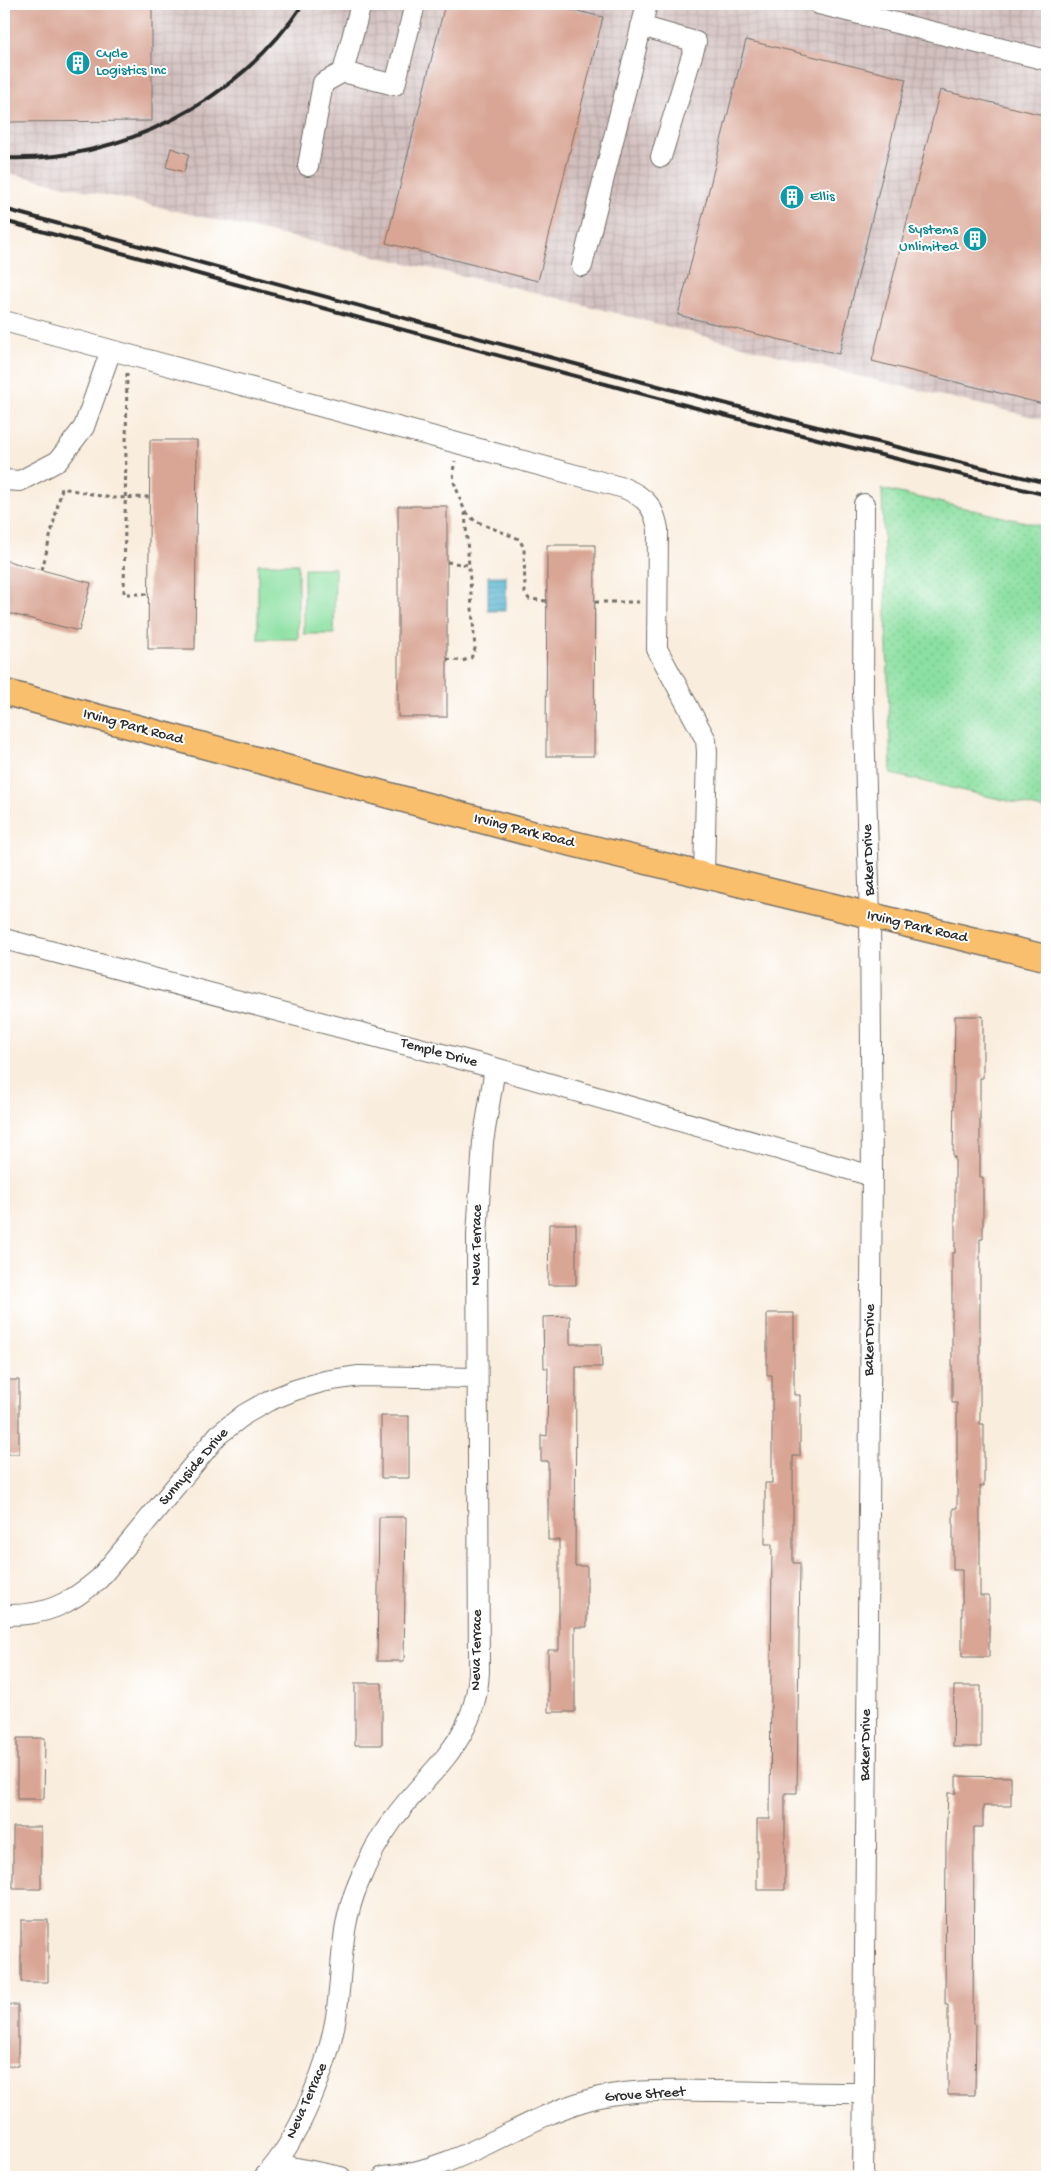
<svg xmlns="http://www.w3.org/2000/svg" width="1051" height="2181" viewBox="0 0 1051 2181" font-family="'Gochi Hand',sans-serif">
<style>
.industrial{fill:url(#industrial-grid)}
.grass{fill:url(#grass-dots);stroke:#5c8666}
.garden{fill:#8ce0a2;stroke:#5c8666}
.water{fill:url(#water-rules);stroke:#3e6f7d}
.building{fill:#d9a695}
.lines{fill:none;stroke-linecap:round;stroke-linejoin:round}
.minor-casing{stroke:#736f69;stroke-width:22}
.major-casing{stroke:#736f69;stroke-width:28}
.path{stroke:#736f69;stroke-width:3;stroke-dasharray:4 4;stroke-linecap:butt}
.minor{stroke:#fff;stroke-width:20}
.major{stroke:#f9bf6d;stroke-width:25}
.rail{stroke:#2b2b2b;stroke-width:4}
.labels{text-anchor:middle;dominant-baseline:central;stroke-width:4;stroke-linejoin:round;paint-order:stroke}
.culture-label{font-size:15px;fill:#0d838f;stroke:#fff;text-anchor:start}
.street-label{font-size:15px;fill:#2b2b2b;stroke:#fff}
</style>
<defs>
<pattern id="industrial-grid" width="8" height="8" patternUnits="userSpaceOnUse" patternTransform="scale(1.25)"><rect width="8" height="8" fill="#d1bfbe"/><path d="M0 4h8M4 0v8" fill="none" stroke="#b4a4a3"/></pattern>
<pattern id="grass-dots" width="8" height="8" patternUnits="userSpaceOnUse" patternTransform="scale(1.25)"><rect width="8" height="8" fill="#8ce0a2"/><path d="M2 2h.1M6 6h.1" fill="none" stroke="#79c08c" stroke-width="1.8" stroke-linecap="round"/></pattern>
<pattern id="water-rules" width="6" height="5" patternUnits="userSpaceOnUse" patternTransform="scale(1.25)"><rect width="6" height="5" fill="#50b3cf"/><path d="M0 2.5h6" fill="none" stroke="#4392a8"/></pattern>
</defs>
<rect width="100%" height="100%" fill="#fff"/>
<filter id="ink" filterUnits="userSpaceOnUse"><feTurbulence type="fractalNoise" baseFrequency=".02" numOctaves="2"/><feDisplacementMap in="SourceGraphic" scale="10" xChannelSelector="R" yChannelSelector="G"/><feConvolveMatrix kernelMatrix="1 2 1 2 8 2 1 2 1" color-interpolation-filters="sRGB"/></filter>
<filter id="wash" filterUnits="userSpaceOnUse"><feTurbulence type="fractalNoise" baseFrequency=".0096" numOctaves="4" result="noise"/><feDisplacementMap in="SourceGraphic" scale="20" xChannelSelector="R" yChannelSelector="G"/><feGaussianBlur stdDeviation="1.12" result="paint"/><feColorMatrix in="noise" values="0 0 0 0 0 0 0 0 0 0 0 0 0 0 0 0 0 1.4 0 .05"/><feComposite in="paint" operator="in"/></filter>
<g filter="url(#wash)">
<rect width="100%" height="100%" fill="#f9eddd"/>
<path class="industrial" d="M4,4H1047V420L862,377L538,293L4,172Z"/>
<path class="grass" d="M882,489L1047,527V810L891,774Z"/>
<path class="garden" d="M258,564H298V639H258Z
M304,568H335L334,634H304Z"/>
<path class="water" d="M488,576H506V611H488Z"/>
<g id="blocks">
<path class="building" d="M4,4H152V121L4,122Z
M445,4H547L603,17L538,281L386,243Z
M746,40L906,79L839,354L678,315Z
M940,90L1047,116V405L872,361Z
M171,148L189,154L184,172L166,167Z
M150,440H197L195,649H148Z
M398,506H447V717H398Z
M547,545H595L594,756H546Z
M4,560L91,583L79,631L4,612Z
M955,1016H983V1078H980V1177H983V1239H980V1424H984V1486H980V1596H989V1657H962V1570H953V1508H957V1403H952V1253H955V1157H953Z
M549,1224H576V1285H548Z
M767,1313H794V1395H800V1456H793V1563H800L797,1793H785V1890H757V1819H770L772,1544H765V1483H772V1375H767Z
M570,1316V1344H601L602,1367H576L575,1566H587V1627H575V1712H548V1650H559V1540H548V1461H541V1435L547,1436L548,1368H544L543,1317Z
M4,1380H19V1454H4Z
M381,1416H409V1478H381Z
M379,1517H406L404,1661H377Z
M355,1683H382V1745H355Z
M954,1686H981V1747H953Z
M17,1738H45L44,1799H17Z
M956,1776L1011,1777V1806H983V1827H974L973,2024H976L975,2095H948V2005H945L946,1842L948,1793H956Z
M13,1827H41V1889H13Z
M21,1920H48V1982H21Z
M4,2005H18V2066H4Z"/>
</g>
</g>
<g filter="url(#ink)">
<use href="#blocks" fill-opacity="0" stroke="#736f69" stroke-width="1"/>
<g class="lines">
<defs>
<path id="minor" d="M819,4L1047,60
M641,26L696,42L661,157
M343,72L395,85L415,4
M308,166L323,83L343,72L361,4
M582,266L647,4
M4,321L111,350L84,427L58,461L20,481L4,480
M111,350L624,488C645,497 654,506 658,529L657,649L706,740L707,752L704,874
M4,939L495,1068L872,1176
M4,1615C45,1616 68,1605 99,1579L218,1435L245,1414L268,1401L295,1390L325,1381L359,1376L476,1378
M277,2164L341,2177
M264,2177C298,2143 328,2065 336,2017C343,1970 339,1930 358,1884C367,1862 378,1840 392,1821C430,1768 476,1743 479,1671L477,1235L483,1142L495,1068
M383,2177C462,2170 515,2121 588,2100C629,2088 673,2091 715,2091C765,2092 814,2093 863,2093
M863,2177L872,1176L870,917L863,691L864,504"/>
<path id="major" d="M4,692L533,834L1047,958"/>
</defs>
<use href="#minor" class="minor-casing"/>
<use href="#major" class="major-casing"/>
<path class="path" d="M127,373L124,594H149
M466,512L475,521L519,539L524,548L525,593L529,599L547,601
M447,562L468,565
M42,570L62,488L111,498L149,497
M595,602H639
M447,659L462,661L471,658L475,649L465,512L454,482L453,471L455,461"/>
<use href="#minor" class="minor"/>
<use href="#major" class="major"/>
<path class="rail" d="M4,158C120,163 239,101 303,4
M4,209C351,303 697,401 1047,483
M4,221C351,315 697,413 1047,495"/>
</g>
</g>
<defs>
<symbol id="building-disc" viewBox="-11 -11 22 22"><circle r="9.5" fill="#0f9aa8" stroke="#fff"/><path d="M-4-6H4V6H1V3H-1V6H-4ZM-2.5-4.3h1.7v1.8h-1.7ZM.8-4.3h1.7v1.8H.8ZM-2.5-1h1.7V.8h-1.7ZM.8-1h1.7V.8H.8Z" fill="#fff"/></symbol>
</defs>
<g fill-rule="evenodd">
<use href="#building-disc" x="64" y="49" width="28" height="28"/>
<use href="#building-disc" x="778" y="183" width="28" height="28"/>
<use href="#building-disc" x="961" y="225" width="28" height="28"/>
</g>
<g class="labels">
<g class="culture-label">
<text x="96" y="54">Cycle<tspan x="96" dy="17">Logistics Inc</tspan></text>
<text x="810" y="197">Ellis</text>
<text x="958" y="230" text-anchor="end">Systems<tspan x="958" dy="17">Unlimited</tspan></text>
</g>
<g class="street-label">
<text transform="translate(133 727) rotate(15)">Irving Park Road</text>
<text transform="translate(524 831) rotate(14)">Irving Park Road</text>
<text transform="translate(869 860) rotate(-92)">Baker Drive</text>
<text transform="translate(917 927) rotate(13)">Irving Park Road</text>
<text transform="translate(439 1053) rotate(15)">Temple Drive</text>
<text transform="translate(477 1245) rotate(-89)">Neva Terrace</text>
<text transform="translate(870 1340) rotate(-89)">Baker Drive</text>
<text transform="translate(194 1467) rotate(-49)">Sunnyside Drive</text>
<text transform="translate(477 1650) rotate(-89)">Neva Terrace</text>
<text transform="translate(866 1745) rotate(-89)">Baker Drive</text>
<text transform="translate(645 2095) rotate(-4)">Grove Street</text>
<text transform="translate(307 2101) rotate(-66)">Neva Terrace</text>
</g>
</g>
<rect width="1051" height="2181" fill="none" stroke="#fff" stroke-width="20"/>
</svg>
